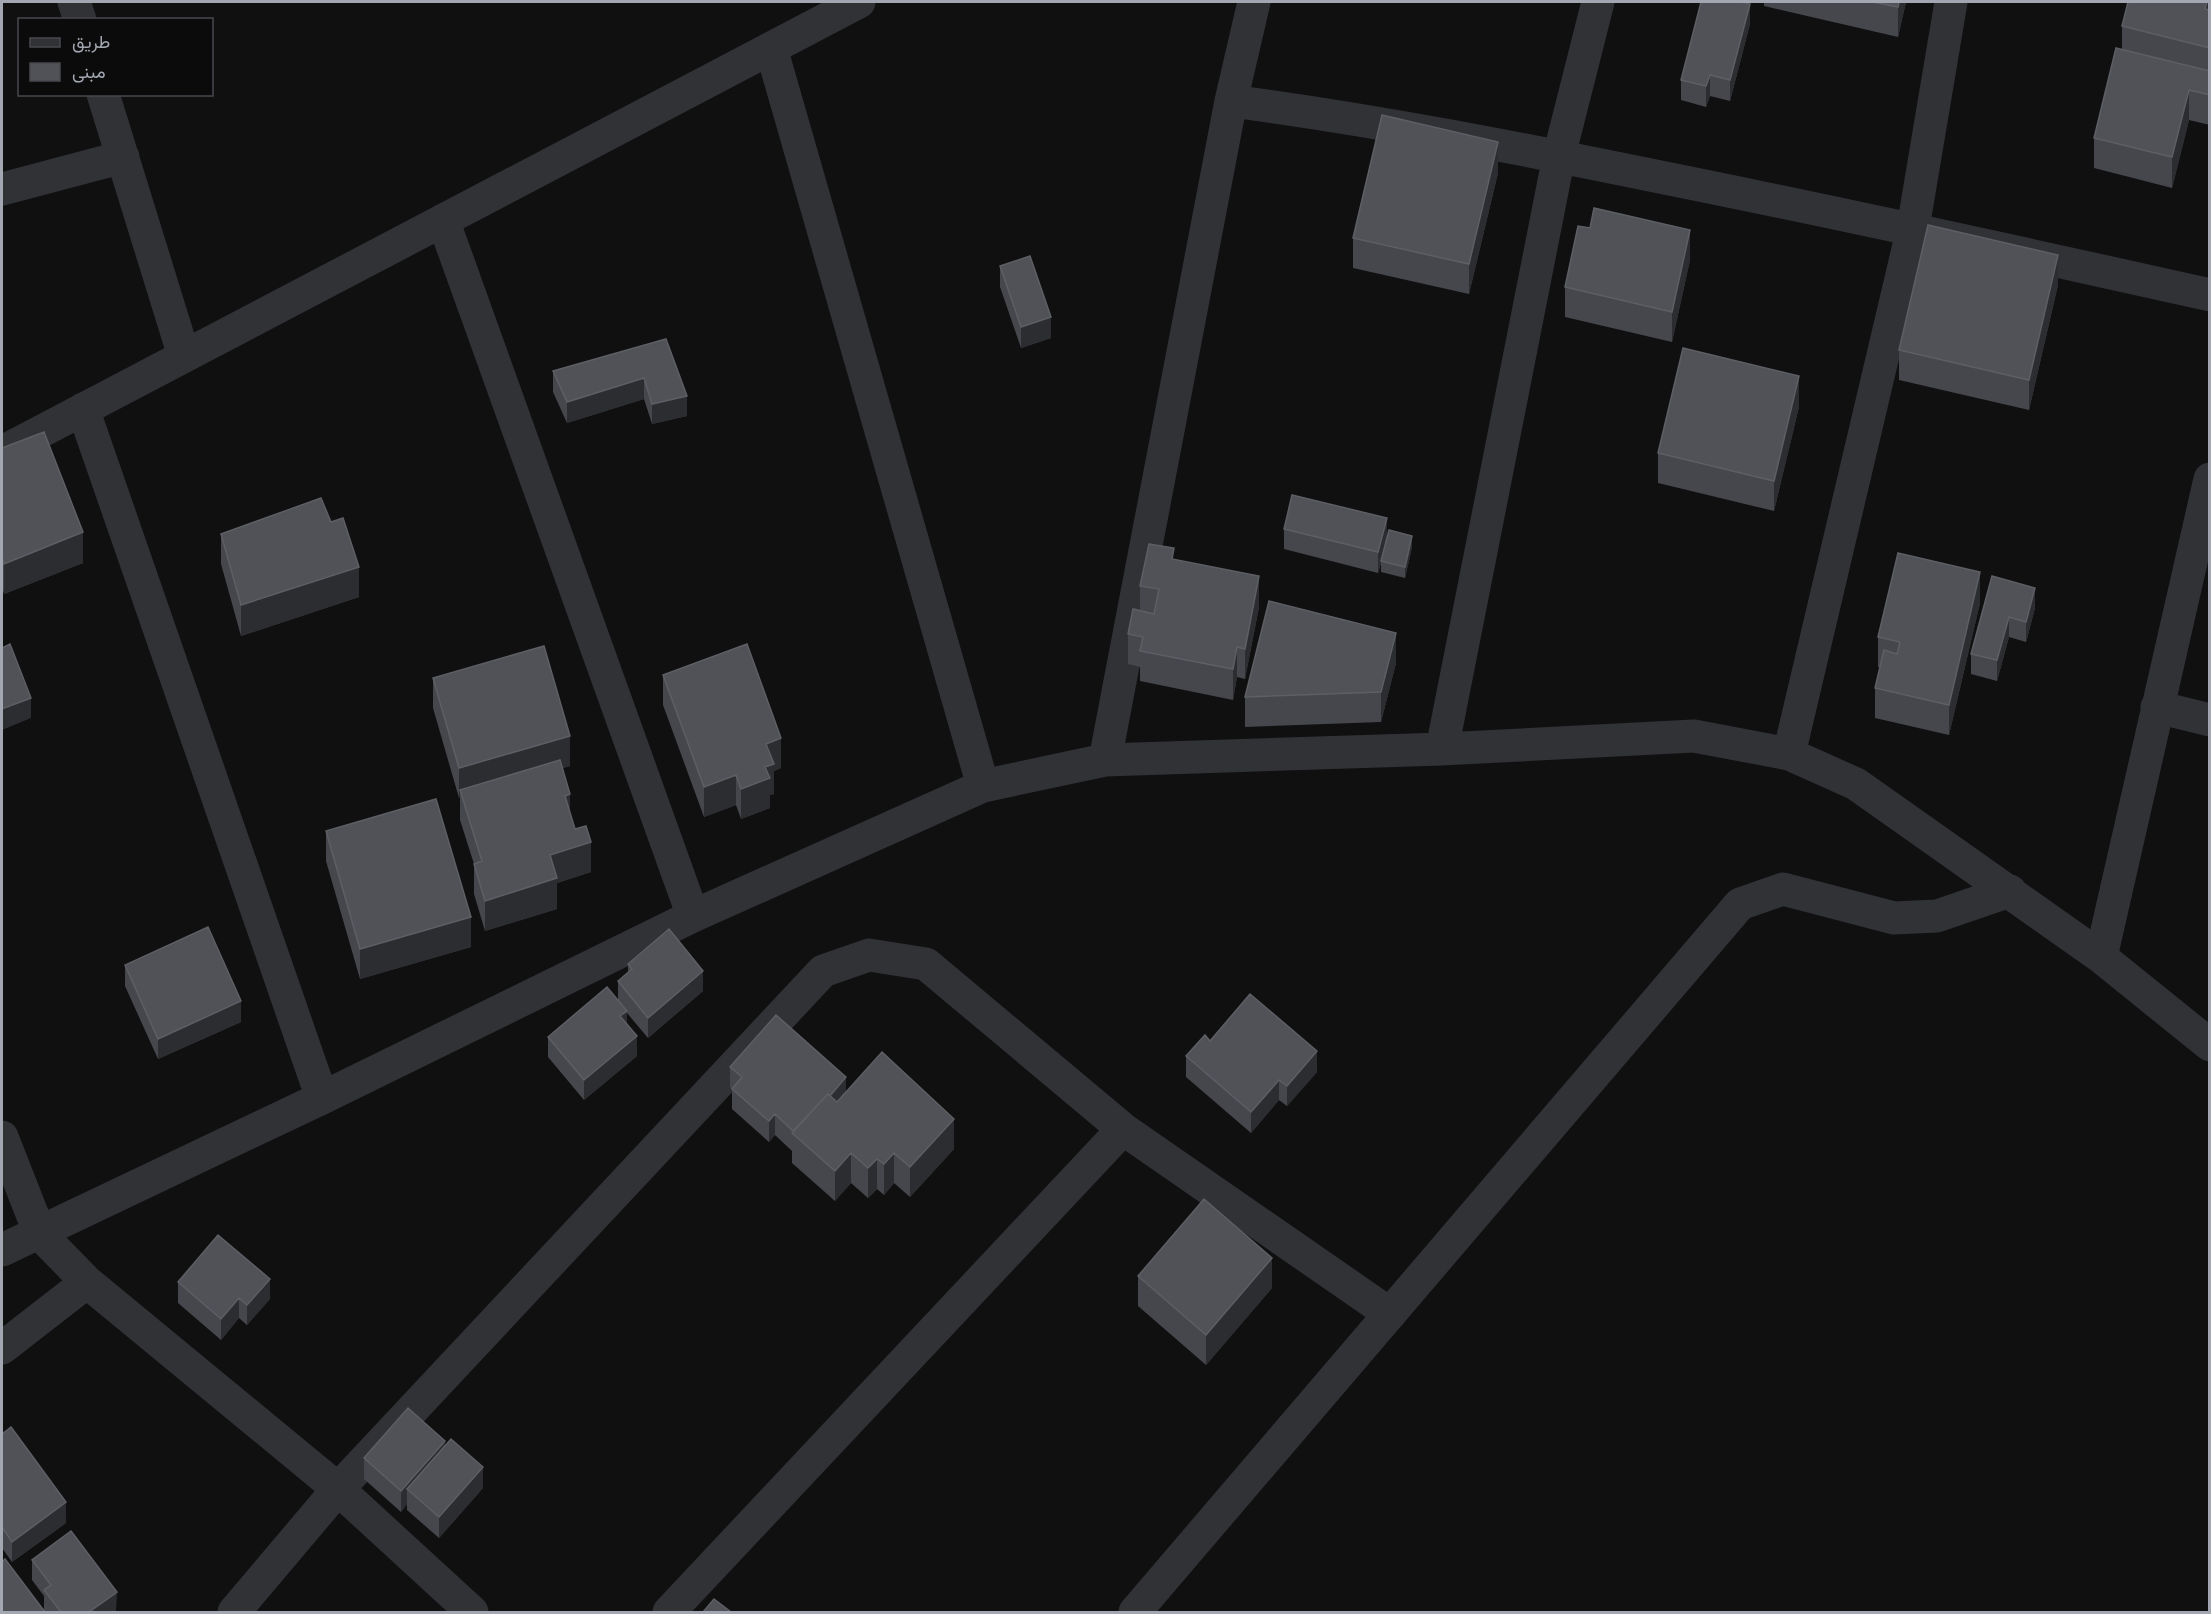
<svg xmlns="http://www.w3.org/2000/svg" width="2211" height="1614" viewBox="0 0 2211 1614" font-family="'PT Sans Narrow',Vazirmatn,sans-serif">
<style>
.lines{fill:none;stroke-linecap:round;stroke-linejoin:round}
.street{stroke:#313236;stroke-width:33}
.wall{fill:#46474c}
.shaded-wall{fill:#2c2d30}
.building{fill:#505257;stroke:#5d5f65;stroke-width:1.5}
</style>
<rect width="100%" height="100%" fill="#101011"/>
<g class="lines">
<path class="street" d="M74,2L80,20
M771,48L983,786
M103,94L184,356
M1231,101C1375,120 1518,148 1660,177C1844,214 2027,254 2210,295
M2,189L123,157
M443,220L693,916
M83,409L322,1098
M2,452L859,2
M2157,707L2210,720
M1442,749L1559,156L1598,2
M1789,754L1913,228L1951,2
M1105,760L1231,101L1254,2
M2101,957L2210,479
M2,1137L40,1234L87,1282L338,1489L472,1612
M2,1250L322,1098L693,916L983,786L1105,760L1442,749L1694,736L1789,754L1856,784L2101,957L2210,1045
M2,1348L87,1282
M234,1612L338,1489L823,971L869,955L926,964L1123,1129L1390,1314
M669,1612L1123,1129
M1135,1612L1740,904L1783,889L1894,918L1937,916L2010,891"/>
</g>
<path class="wall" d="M1764,2H1906L1898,37L1764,6Z
M2210,2V125L2189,120L2172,188L2094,168V138L2122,50V26Z
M1750,24L1730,101L1710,96L1706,107L1681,100V80Z
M1498,173L1469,294L1353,268V238Z
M1690,260L1672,342L1565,317V287Z
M1000,266L1051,338L1021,348L1000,287Z
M2058,285L2029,410L1899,380V350Z
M666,339L687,416L652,424L644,399L567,423L553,392V371Z
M1799,407L1774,511L1658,483V453Z
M2,448L83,563L4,594L2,587Z
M1284,529L1387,537L1412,547L1405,578L1381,572V563L1378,573L1284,549Z
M221,534L359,597L241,636L221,564Z
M1174,559L1259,607L1245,679L1237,677L1233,700L1140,681V667L1128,664V634L1140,611V586Z
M1992,576L2035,608L2026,642L2009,637L1997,681L1971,674V654Z
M1980,603L1949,735L1875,718V688L1880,667H1878V637Z
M1396,663L1381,722L1245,727V697Z
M663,675L781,768L774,771V794L770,795V808L741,819L736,805L704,817L663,705Z
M433,678L570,766L563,768L570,814L575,829L591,872L557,883V909L485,931L474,894V864L460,820V797L459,798L433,708Z
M326,831L471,947L360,979L326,861Z
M628,964L703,991L648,1038L627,1013V1023L637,1056L584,1100L548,1057V1037L618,1000V981L628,973Z
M125,965L241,1022L158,1059L125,986Z
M1210,1041L1317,1072L1287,1106L1279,1100L1251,1133L1186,1077V1056Z
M730,1067L846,1093L954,1149L910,1197L894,1183L884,1195L877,1189L868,1198L851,1183L835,1201L792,1163V1151L775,1135L769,1142L732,1109V1089L730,1087Z
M1138,1276L1272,1288L1206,1365L1138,1306Z
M178,1282L270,1299L247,1325L239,1318L221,1340L178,1303Z
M2,1434L66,1523L12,1562L2,1548Z
M445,1447L483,1488L439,1538L407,1510V1504L401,1512L364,1479V1458Z
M32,1560L117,1612H45L44,1611V1596L32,1580Z"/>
<path class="shaded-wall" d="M1899,2H1906L1898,37V7Z
M2207,2H2210V23L2205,9Z
M1750,4V24L1730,101V80Z
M1710,75V96L1706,107V86Z
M2189,90V120L2172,188V157Z
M1498,142V173L1469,294V264Z
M1690,230V260L1672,342V312Z
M2058,255V285L2029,410V380Z
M1051,317V338L1021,348V327Z
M1799,376V407L1774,511V481Z
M644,378V399L567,423V402Z
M687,396V416L652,424V404Z
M1387,518V539L1378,573V552Z
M83,532V563L4,594V564Z
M1412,536V547L1405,578V567Z
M359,567V597L241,636V605Z
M1980,572V603L1949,735V705Z
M1259,576V607L1245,679V649Z
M2035,588V608L2026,642V622Z
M2009,617V637L1997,681V660Z
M1396,633V663L1381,722V692Z
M1237,647V677L1233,700V669Z
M31,698V718L2,730V709Z
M570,736V766L463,797L460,790V797L459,798V768Z
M781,738V768L774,771V794L770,795V808L741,819V789L766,744Z
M736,775V805L704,817V787Z
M570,794V825L565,796Z
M591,842V872L557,883V909L485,931V901L550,855Z
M471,917V947L360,979V949Z
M703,971V991L648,1038V1018Z
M241,1001V1022L158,1059V1039Z
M627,1011V1032L620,1016Z
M637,1036V1056L584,1100V1080Z
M1317,1051V1072L1287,1106V1086Z
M846,1077V1098L796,1134Z
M1279,1080V1100L1251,1133V1112Z
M775,1114V1135L769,1142V1121Z
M954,1119V1149L910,1197V1167Z
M851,1153V1183L835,1201V1171Z
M894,1153V1183L884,1195V1164Z
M877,1159V1189L868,1198V1168Z
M1272,1258V1288L1206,1365V1335Z
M270,1279V1299L247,1325V1305Z
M239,1298V1318L221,1340V1319Z
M445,1441V1461L407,1489V1504L401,1512V1491Z
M483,1467V1488L439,1538V1517Z
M66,1502V1523L12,1562V1542Z
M117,1592L116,1612H89Z"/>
<path class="building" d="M1701,2H1742L1750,4L1730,80L1710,75L1706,86L1681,80Z
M1873,2H1899L1898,7Z
M2128,2H2207L2205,9L2210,10V48L2122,26Z
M2116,48L2210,71V95L2189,90L2172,157L2094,138Z
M1382,115L1498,142L1469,264L1353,238Z
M1594,208L1690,230L1672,312L1565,287L1578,226L1590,228Z
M1928,225L2058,255L2029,380L1899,350Z
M1030,256L1051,317L1021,327L1000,266Z
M666,339L687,396L652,404L644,378L567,402L553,371Z
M1683,348L1799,376L1774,481L1658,453Z
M44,432L83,532L4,564L2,556V448Z
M1292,495L1387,518L1378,552L1284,529Z
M321,498L331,522L343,518L359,567L241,605L221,534Z
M1389,530L1412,536L1405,567L1381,561Z
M1149,544L1174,548L1172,559L1259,576L1245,649L1237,647L1233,669L1140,651L1143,637L1128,634L1133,609L1154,614L1159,589L1140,586Z
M1898,553L1980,572L1949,705L1875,688L1884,650L1897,654L1900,642L1878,637Z
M1992,576L2035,588L2026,622L2009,617L1997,660L1971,654Z
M1269,601L1396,633L1381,692L1245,697Z
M10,644L31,698L2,709V648Z
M747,644L781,738L766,744L774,764L765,767L770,778L741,789L736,775L704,787L663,675Z
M544,646L570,736L459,768L433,678Z
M560,760L570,794L565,796L575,829L586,826L591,842L550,855L557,878L485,901L474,864L482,861L460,790Z
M436,799L471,917L360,949L326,831Z
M208,927L241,1001L158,1039L125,965Z
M669,929L703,971L648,1018L618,981L632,969L628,964Z
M607,987L627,1011L620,1016L637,1036L584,1080L548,1037Z
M1250,994L1317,1051L1287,1086L1279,1080L1251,1112L1186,1056L1205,1035L1210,1041Z
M776,1015L846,1077L830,1096L828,1094L793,1131L775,1114L769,1121L732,1089L742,1077L730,1067Z
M882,1052L954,1119L910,1167L894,1153L884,1164L877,1159L868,1168L851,1153L835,1171L792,1133L828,1094L837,1102Z
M1204,1199L1272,1258L1206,1335L1138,1276Z
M218,1235L270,1279L247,1305L239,1298L221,1319L178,1282Z
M408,1408L445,1441L401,1491L364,1458Z
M11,1427L66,1502L12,1542L2,1527V1434Z
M451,1439L483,1467L439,1517L407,1489Z
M71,1531L117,1592L89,1612H61L44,1590L51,1585L32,1560Z
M5,1559L45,1612H2V1562Z
M714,1599L731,1612H703Z"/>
<rect width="2211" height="1614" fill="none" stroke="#a2a7b1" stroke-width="6"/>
<rect x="18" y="18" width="195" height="78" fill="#0b0b0c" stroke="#47494e" stroke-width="1.5"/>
<rect x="30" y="38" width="30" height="9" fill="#313236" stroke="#47494e" stroke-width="1.5"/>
<text x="72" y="48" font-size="18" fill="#a2a7b1">طريق</text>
<rect x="30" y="63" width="30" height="18" fill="#505257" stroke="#47494e" stroke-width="1.5"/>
<text x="72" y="78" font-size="18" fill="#a2a7b1">مبنى</text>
</svg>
